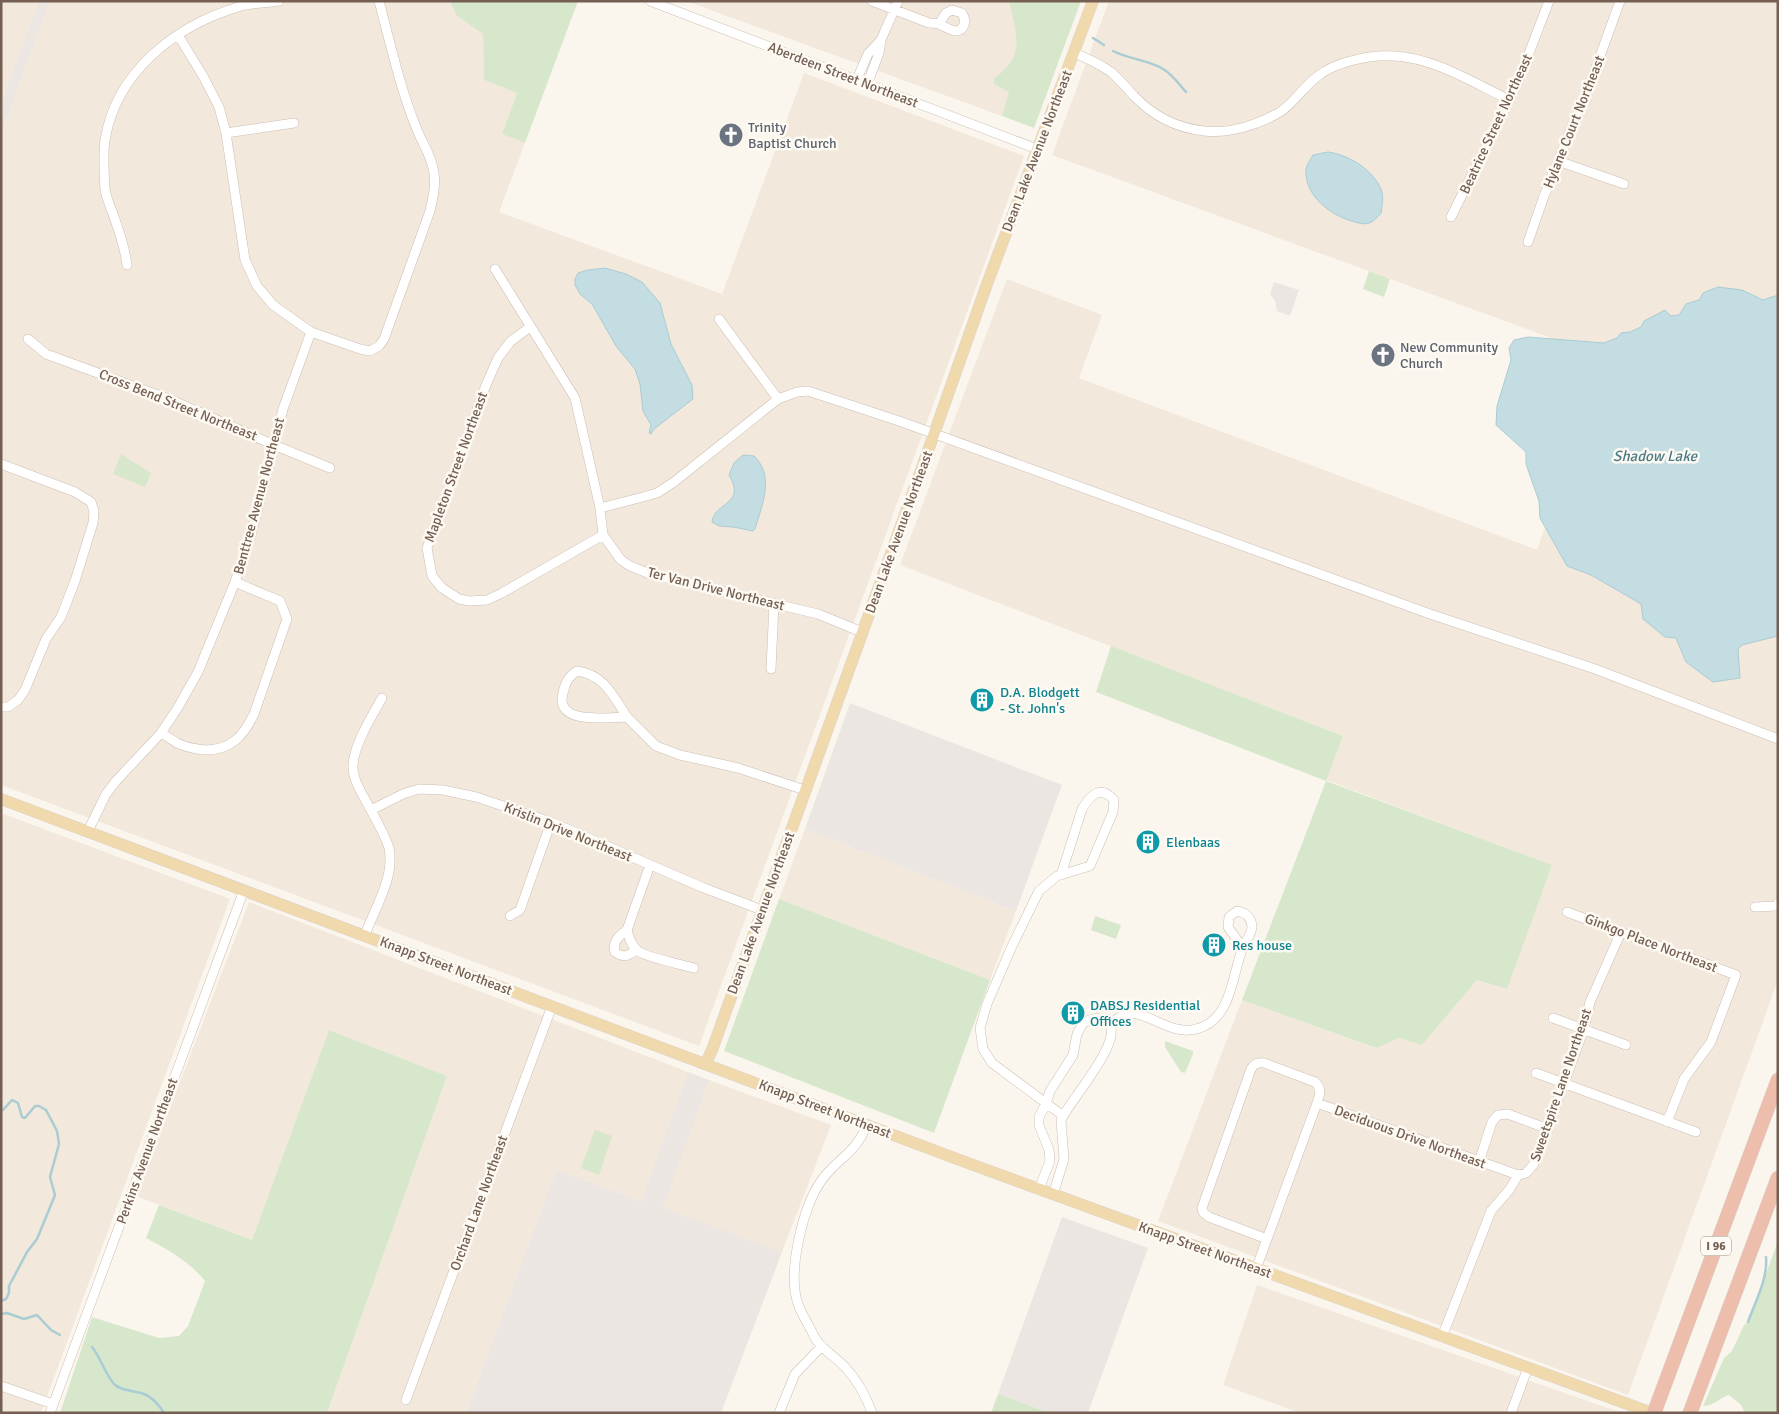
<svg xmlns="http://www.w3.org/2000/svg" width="1779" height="1414" viewBox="0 0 1779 1414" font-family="Signika,sans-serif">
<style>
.residential{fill:#f2e8dc}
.industrial{fill:#ebe6e1}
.green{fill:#d7e7cc}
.water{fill:#c3dde3;stroke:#aaccd3}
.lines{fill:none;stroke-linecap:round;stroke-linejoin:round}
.stream{stroke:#aaccd3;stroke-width:2.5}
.minor-casing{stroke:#ccbeb3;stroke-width:10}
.major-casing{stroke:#d8d2cf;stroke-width:12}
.highway-casing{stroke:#d8d2cf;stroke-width:15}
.minor{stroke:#fff;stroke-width:9}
.major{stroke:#f1d9ae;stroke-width:11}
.highway{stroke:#edbeab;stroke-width:14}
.labels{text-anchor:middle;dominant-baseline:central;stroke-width:5;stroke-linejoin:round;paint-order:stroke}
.shield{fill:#fdfaf3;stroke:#9d8e82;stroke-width:1}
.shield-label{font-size:12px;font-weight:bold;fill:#745f52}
.street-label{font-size:14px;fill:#745f52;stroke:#fdfaf3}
.worship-label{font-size:14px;fill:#5b616d;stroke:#fdfaf3;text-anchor:start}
.culture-label{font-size:14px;fill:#0d838f;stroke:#fdfaf3;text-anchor:start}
.water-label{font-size:15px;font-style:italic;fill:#4d7a84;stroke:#fdfaf3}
</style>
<rect width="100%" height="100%" fill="#fbf6ed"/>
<path class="residential" d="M1,1H39L1,103Z
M50,1H450L456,15L483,34L484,80L517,93L502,134L525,143L499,212L722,294L804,73L1024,156L699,1046L1,785V134Z
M686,1H1030L1034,12L1002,116Z
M1109,1H1778V980L1628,1395L1158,1221L1242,1000L1375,1048L1399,1038L1422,1045L1477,980L1506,989L1552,865L1326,780L1343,736L900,565L1007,279L1102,315L1079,378L1537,550L1606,358L1052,155Z
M1,813L230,899L41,1413H1Z
M805,829L1016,911L990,980L779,899Z
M249,902L688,1072L641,1201L556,1170L466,1413H327L447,1076L329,1030L252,1240L136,1196Z
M709,1080L831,1125L782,1252L662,1208Z
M1257,1285L1622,1413H1300L1223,1385Z"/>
<path class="industrial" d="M39,1H50L1,134V103Z
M1274,282L1299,290L1290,316L1277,311L1275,301L1270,294Z
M850,703L1062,785L1016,911L805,829Z
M688,1072L709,1080L663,1208L782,1252L721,1413H466L556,1170L641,1201Z
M1062,1217L1148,1248L1088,1413H1050L998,1394Z"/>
<path class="green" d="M450,1H578L525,143L502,134L517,93L484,80L483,34L456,15Z
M1009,1H1081L1034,128L1002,116L1009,92L994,84V78C1027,56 1016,34 1009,1Z
M1369,271L1390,279L1384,297L1363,289Z
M121,454L151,473L145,487L113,474Z
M1111,646L1343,736L1326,781L1552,865L1507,989L1477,980L1422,1045L1399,1038L1376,1048L1242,1000L1326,781L1096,692Z
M779,899L990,980L934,1133L724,1051Z
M1095,916L1121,925L1116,939L1091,930Z
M329,1030L447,1076L327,1413H60L92,1317L159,1338L179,1336L188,1326L205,1281C189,1261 168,1250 146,1238L159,1205L252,1240Z
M1165,1041L1193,1051V1054L1185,1073L1181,1072L1165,1047Z
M595,1130L612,1136L599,1175L581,1168Z
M1778,1241V1413H1745L1741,1405L1729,1395C1719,1398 1714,1406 1703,1406L1724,1358L1732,1351L1744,1325L1748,1322Z
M998,1394L1050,1413H991Z"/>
<path class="water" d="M1328,152C1349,155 1372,169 1381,189C1384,196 1382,205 1381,213C1379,215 1376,219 1373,221C1368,225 1361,224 1355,222C1331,216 1304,196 1306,169C1307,164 1311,159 1313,155Z
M605,268L626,274L642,282L660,303L671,344L692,385L693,399L654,429L651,434L649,433L651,425L643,411L640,384L635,369L616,346L592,304L580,294L575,285V279L578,273L588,270Z
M1718,287L1742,290L1763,300L1778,295V636L1742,645L1738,649L1740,678L1713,682L1686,662L1676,638L1665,637L1643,619L1641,604L1591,575L1567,566L1540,518L1539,501L1526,464V452L1496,425L1497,406L1511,360L1509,348L1514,340L1528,337L1604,343L1617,338L1621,333L1630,332L1641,327L1644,321L1665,310L1671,316L1679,315L1686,304L1699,300L1703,293Z
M743,455L754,456C775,476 762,505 755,529L753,531L733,527L719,526L712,522C714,502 747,505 729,475L734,463Z"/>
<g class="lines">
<path class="stream" d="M1093,38L1104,45
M1113,51C1128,59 1149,60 1163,69C1172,74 1179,84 1186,92
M1,1110H3L12,1100L18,1103L22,1117L25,1118L35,1106H39L46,1110L57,1131L59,1144L50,1177L55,1195L37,1239L27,1252L9,1286V1293L6,1299L1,1301
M1,1314L7,1313L24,1319L37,1315L51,1330L60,1335
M1748,1322C1755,1302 1768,1279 1766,1257
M92,1347C101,1358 105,1374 114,1384C122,1392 135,1390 144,1394C152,1397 160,1406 164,1413"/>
<defs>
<path id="minor" d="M650,1L1037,149
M872,1L929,23C932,23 935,23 938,24C946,26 958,38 964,25C966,20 964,17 962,13L952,10L946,13L939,24
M178,35L203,76L219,107L226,133L245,260L257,286L273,305L311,332L360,349L370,351L379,346L384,339L430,211C433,199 436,185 434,173C431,153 422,144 416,127C400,88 390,42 379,1
M1074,53C1087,58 1099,64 1111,72C1119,79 1127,88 1134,96C1153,116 1177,128 1204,131C1229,134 1258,125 1280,112C1294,103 1304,86 1318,76C1335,62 1372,54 1394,56C1435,58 1473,83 1510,100
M856,81L868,54L881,40
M867,85L879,53L881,40L898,1
M226,133L294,123
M1558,161L1624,184
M1451,217L1518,82L1549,1
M1528,242L1544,196L1575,119L1582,106L1620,1
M127,265C125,247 119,231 113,214C110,206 106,197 105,189C104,173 103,155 105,140C116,72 175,26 238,7C251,3 265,3 279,1
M495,269L575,398L600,508L603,535L621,560L630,566L650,574L818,614L862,632
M719,319L778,399
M530,327L510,342L498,358L486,385L427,548L432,576L442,588L459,599L470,601L487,600L502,593L603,535
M28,339L46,354L174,401L274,445L330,468
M1,464L75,492L91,502L94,511L93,523L75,581L61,617L46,639L25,690L18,700L8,707H1
M600,508L643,497L657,493L674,482L778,399L797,392L808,391L902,422L1430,614L1595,669L1778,739
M771,669L774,603
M577,671C605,675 613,696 627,717C609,717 554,726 563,693C565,683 568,677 577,671Z
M627,717L656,746L680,755L738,768L805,790
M161,733C167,736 172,740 177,743C185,747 196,749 204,750C231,750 243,737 254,714L287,619L280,601L235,582
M371,810L403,794L419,789L443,790L476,797L551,822L704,888L762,910
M88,831L106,794L116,781L161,733L177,709L198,672L235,582L253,528L283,409L311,332
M650,865L627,930C629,938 631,945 638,951C648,958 680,964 694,968
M1061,875L1082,809C1090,796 1100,784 1114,800L1113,812L1090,866L1057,876L1039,891L1012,946L987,1004L980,1028L983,1049L992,1063L1062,1115
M1755,907L1776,906L1778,903
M1567,912L1736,975L1711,1042L1684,1079L1667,1122
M510,916L520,910L551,822
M627,930C620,935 612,941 615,952C623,958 629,957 636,949
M365,935C375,908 395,877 389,848C386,837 373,814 367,803C361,792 352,778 353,764C355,743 372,716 382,698
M1553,1018L1626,1045
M1110,1024C1115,1020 1120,1016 1127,1014C1148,1010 1169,1036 1196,1029C1232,1021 1232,974 1243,947C1246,940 1252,934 1252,926C1251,917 1245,912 1237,911L1229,917L1228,927L1243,948
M1536,1073L1696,1132
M867,1124C856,1153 842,1155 824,1177C803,1203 787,1272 798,1304C802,1315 810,1327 815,1338C821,1349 836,1357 845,1367C857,1380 866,1396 872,1413
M1479,1162L1492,1122L1498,1115L1508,1114L1548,1129
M1039,1189L1050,1161L1049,1150L1039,1125V1117L1046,1104L1050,1091L1073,1055L1077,1034L1083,1023C1088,1020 1094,1017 1101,1019C1138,1028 1064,1106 1061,1121L1064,1159L1053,1195
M1267,1239L1209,1217L1203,1212L1202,1208L1251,1069C1254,1064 1258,1062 1264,1063L1315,1082C1322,1088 1320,1095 1317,1103L1518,1175
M1256,1269L1317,1103
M1442,1337L1491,1211L1510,1189L1518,1175L1526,1173L1534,1164L1584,1029L1590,1002L1621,932
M1,1386L53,1404
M406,1400L552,1006
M50,1413L244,890
M779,1413L795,1374L822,1346
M1511,1413L1528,1367"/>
<path id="major" d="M1,799L957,1159L1652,1413
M706,1063L712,1050L934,434L987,284L1093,1"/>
<path id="highway" d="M1654,1413L1778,1080
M1690,1413L1778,1178"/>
</defs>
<use href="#minor" class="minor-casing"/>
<use href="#major" class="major-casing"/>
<use href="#highway" class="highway-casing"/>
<use href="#minor" class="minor"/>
<use href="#major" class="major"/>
<use href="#highway" class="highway"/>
</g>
<defs>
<symbol id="church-disc" viewBox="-11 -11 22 22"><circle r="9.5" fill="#6b7280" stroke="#fdfaf3"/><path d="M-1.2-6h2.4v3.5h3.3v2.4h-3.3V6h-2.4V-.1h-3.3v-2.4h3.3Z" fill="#fff"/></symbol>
<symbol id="building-disc" viewBox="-11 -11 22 22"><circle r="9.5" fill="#0f9aa8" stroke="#fdfaf3"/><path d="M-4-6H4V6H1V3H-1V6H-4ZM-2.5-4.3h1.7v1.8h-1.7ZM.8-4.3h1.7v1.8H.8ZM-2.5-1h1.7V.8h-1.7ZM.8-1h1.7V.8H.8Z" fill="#fff"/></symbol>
</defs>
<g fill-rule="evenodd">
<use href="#church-disc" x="717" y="121" width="28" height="28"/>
<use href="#church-disc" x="1369" y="341" width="28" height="28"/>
<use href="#building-disc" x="968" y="686" width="28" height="28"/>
<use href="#building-disc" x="1134" y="828" width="28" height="28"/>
<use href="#building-disc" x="1200" y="931" width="28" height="28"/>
<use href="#building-disc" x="1059" y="999" width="28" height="28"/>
</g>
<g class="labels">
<rect class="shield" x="1701" y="1236.5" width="30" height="19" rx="4"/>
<g class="shield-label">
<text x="1716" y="1246">I 96</text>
</g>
<g class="street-label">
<text transform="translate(843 75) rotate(21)">Aberdeen Street Northeast</text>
<text transform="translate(1574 122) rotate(-68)">Hylane Court Northeast</text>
<text transform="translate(1496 124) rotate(-65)">Beatrice Street Northeast</text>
<text transform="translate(1037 151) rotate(-69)">Dean Lake Avenue Northeast</text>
<text transform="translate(178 405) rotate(22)">Cross Bend Street Northeast</text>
<text transform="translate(456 467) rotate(-70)">Mapleton Street Northeast</text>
<text transform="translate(259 496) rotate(-75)">Benttree Avenue Northeast</text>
<text transform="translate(899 532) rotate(-70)">Dean Lake Avenue Northeast</text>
<text transform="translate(716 589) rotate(14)">Ter Van Drive Northeast</text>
<text transform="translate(568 832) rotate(22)">Krislin Drive Northeast</text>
<text transform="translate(761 913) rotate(-70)">Dean Lake Avenue Northeast</text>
<text transform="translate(1651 943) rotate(21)">Ginkgo Place Northeast</text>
<text transform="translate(446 966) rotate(21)">Knapp Street Northeast</text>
<text transform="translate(1561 1085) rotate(-71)">Sweetspire Lane Northeast</text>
<text transform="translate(825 1109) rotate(21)">Knapp Street Northeast</text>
<text transform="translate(1410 1137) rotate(20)">Deciduous Drive Northeast</text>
<text transform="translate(147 1151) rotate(-70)">Perkins Avenue Northeast</text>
<text transform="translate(479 1203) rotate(-70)">Orchard Lane Northeast</text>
<text transform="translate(1205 1250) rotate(20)">Knapp Street Northeast</text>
</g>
<g class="worship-label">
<text x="748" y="127">Trinity<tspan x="748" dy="16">Baptist Church</tspan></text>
<text x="1400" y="347">New Community<tspan x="1400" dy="16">Church</tspan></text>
</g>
<g class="culture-label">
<text x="1000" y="692">D.A. Blodgett<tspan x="1000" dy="16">- St. John's</tspan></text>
<text x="1166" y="842">Elenbaas</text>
<text x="1232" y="945">Res house</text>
<text x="1090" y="1005">DABSJ Residential<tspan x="1090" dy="16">Offices</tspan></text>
</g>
<g class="water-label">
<text x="1655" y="456">Shadow Lake</text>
</g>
</g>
<rect width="1779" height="1414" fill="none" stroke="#745f52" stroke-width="5"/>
</svg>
